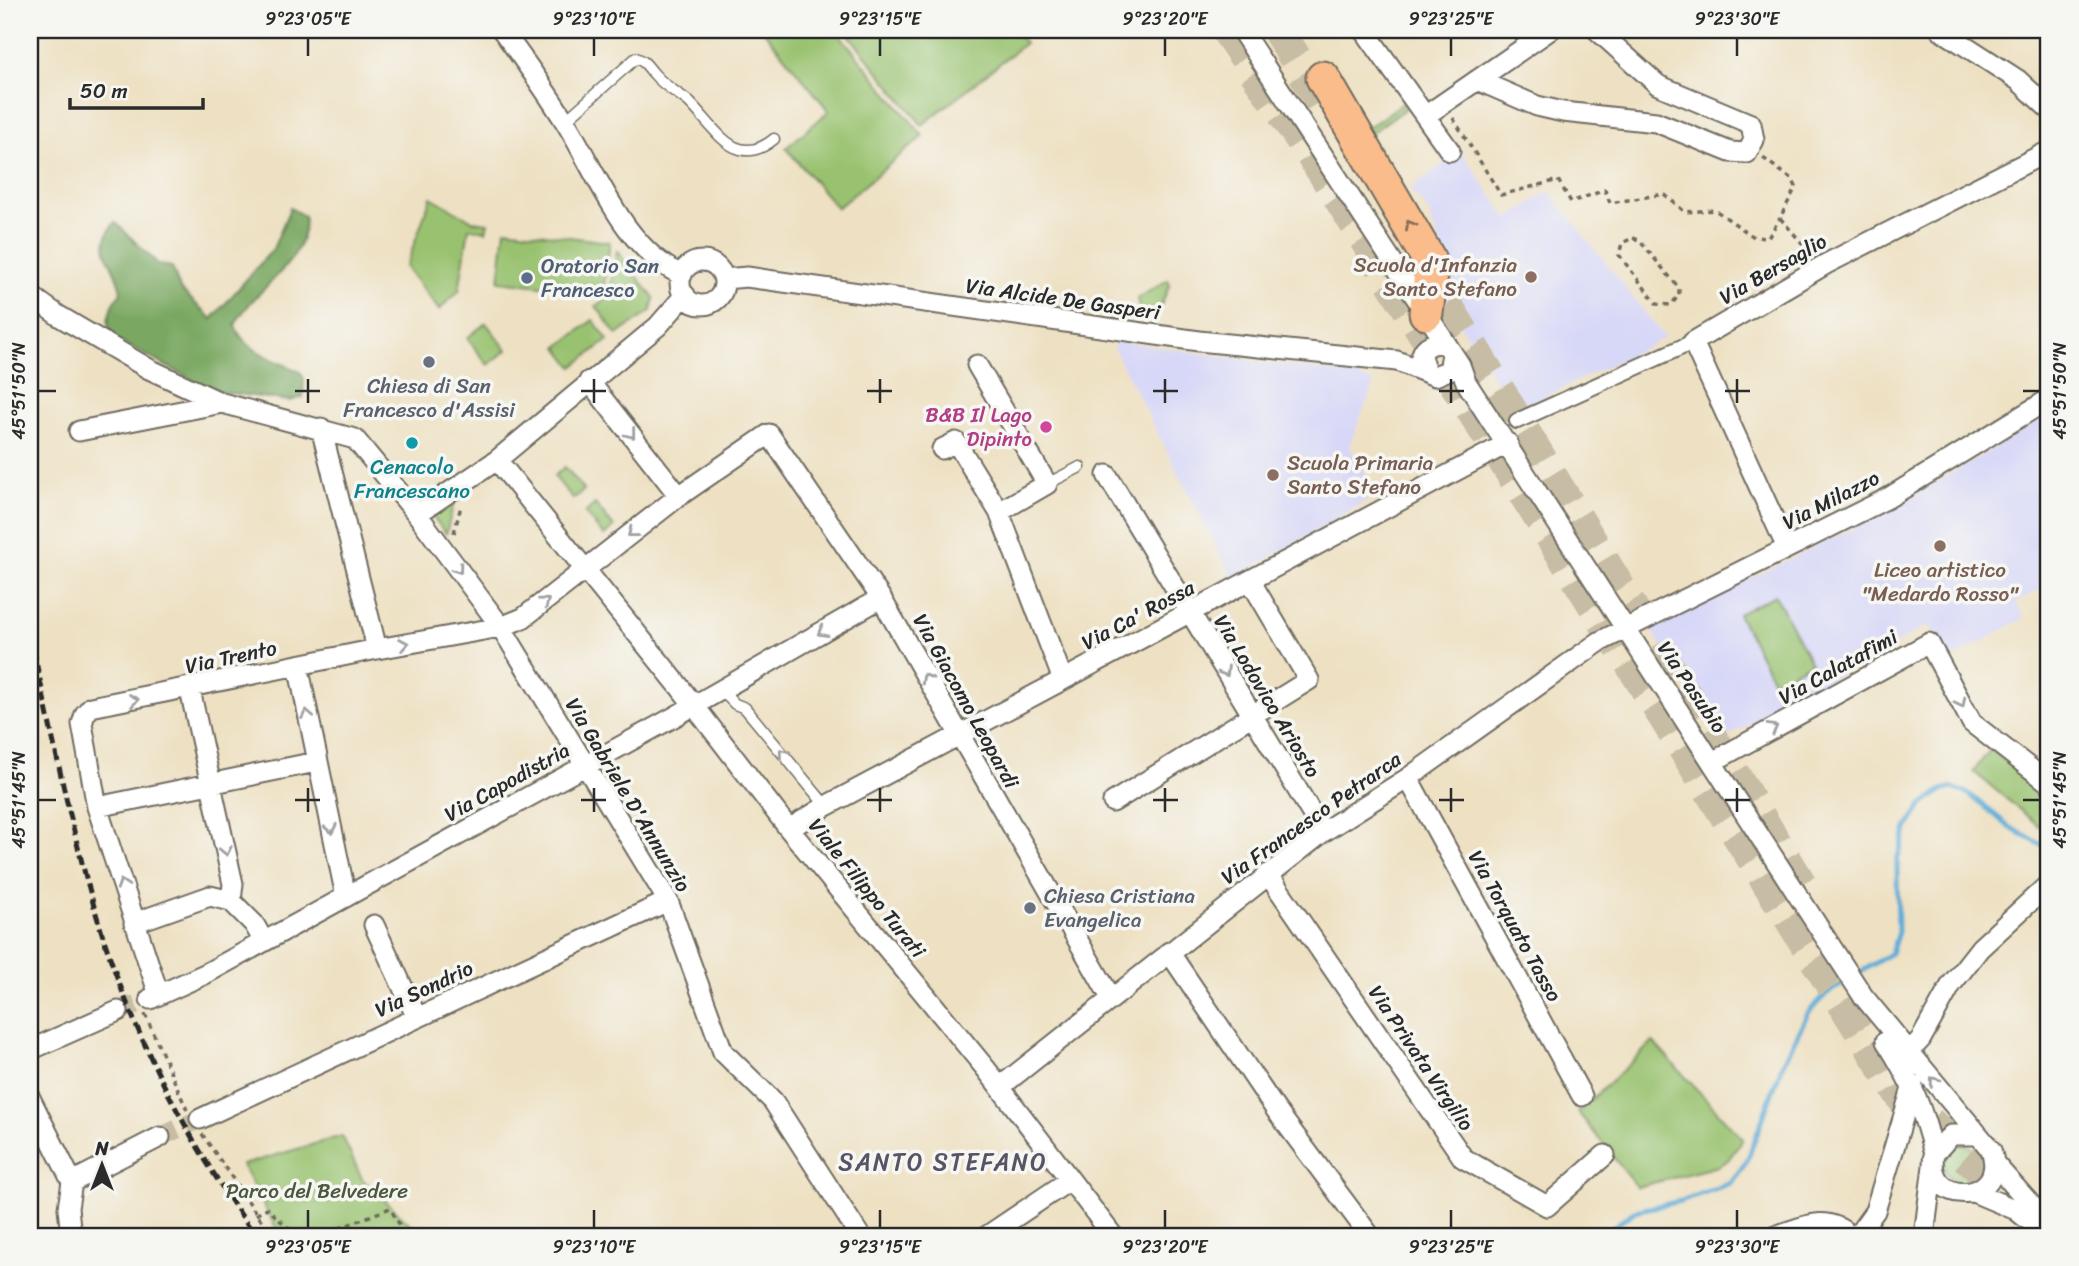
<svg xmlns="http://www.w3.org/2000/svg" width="2079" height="1266" viewBox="0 0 2079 1266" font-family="Sriracha,sans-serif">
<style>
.built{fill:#d7d7f8}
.green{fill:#99c26f;stroke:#62764d;stroke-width:2}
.forest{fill:#7aa862;stroke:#526a46;stroke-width:2}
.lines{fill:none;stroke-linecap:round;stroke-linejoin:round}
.stream{stroke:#5dabd6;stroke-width:5}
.minor-tunnel{stroke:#c7bda5;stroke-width:19;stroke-dasharray:19 10;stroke-linecap:butt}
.trunk-tunnel{stroke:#c7bda5;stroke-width:33;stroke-dasharray:33 17;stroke-linecap:butt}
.service-casing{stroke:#6f6b60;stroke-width:13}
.pedestrian-casing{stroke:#6f6b60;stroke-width:18}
.minor-casing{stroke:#6f6b60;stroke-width:23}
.trunk-casing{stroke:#6f6b60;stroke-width:37}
.path{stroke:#6f6b60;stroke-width:3.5;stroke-dasharray:5 5;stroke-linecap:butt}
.service{stroke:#fff;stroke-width:10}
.pedestrian{stroke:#fff;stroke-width:14}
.minor{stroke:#fff;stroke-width:19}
.trunk{stroke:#f9bc8a;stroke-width:33}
.rail{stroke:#2b2b2b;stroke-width:5;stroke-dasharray:10 5;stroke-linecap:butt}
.oneway{stroke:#886c56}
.oneway2{stroke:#a0a0a0}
.ticks{fill:none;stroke:#2b2b2b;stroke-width:2.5}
.education-dot{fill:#8d6e63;stroke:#f6f6f2;stroke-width:2.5}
.service-dot{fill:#5c6f8a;stroke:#f6f6f2;stroke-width:2.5}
.worship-dot{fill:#6b7280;stroke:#f6f6f2;stroke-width:2.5}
.hotel-dot{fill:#d1479c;stroke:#f6f6f2;stroke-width:2.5}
.culture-dot{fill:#0f9aa8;stroke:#f6f6f2;stroke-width:2.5}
.labels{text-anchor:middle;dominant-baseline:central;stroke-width:7;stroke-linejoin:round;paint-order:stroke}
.education-label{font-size:21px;fill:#785e54;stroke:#f6f6f2;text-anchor:end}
.service-label{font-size:21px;fill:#4e5e75;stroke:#f6f6f2;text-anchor:start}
.street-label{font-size:21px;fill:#2b2b2b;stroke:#f6f6f2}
.worship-label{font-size:21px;fill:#5b616d;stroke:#f6f6f2}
.hotel-label{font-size:21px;fill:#b23c85;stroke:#f6f6f2;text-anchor:end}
.culture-label{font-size:21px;fill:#0d838f;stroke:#f6f6f2}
.park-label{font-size:21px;fill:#4c583f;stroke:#f6f6f2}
.quarter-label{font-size:24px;letter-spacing:2px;fill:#585466;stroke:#f6f6f2}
.neatline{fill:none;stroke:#2b2b2b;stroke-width:2.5}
.ticks-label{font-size:18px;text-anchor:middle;fill:#2b2b2b}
</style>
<rect width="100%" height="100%" fill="#f6f6f2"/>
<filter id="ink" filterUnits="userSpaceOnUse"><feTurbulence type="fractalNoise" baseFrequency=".0143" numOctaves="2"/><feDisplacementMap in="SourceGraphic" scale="14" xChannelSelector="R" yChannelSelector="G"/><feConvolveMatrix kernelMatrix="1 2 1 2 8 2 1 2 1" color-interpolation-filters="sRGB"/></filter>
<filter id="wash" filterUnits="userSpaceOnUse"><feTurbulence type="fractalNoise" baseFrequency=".00686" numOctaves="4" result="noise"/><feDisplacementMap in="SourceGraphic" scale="28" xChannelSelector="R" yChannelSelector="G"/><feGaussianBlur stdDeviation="1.57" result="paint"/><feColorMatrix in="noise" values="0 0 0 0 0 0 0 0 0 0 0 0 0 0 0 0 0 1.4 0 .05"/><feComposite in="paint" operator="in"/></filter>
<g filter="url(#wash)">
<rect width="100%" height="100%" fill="#eee1c3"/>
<path class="built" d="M1461,151L1508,219L1549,191L1665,338L1515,411L1450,309L1440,245L1428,211L1410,189Z
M1117,341L1353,375L1374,383L1349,446L1378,494L1233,579L1113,347Z
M2049,415V584L2016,603L2024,618L1950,660L1929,625L1721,740L1650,628L1894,508Z"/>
<path class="green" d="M763,30H836L923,136L837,208L786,148L829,111Z
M845,30H1014L1025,43L922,125Z
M1403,103L1406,108L1365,137L1362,132Z
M431,197L473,221L488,223L486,231L469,228L459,291L439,310L406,267Z
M505,229L610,242L603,294L499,281Z
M617,251L654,298L651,311L617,335L596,306L609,296Z
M1168,280L1170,284L1156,317L1141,315L1137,299Z
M593,320L608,340L573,367L558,347Z
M486,323L507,350L488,365L467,338Z
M565,467L584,490L573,499L554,476Z
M456,495L446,534L430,513Z
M595,504L614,527L604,536L585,513Z
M1775,595L1811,663L1774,682L1738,614Z
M1991,749L2049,799V831H2045L1973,771Z
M1653,1042L1743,1139L1728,1160L1718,1166L1637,1187L1578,1112Z
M342,1136L362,1179L423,1236H280L242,1165Z
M1944 1164a19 19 0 1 1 38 0a19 19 0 1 1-38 0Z"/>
<path class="forest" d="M290,208L304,216C311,262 252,289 235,325C242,350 278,361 300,372L304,379L303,397L290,401L214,391L111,337C104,319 111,307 121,292C116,261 92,251 115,222L158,264L172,267L180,289L212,319L273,249Z"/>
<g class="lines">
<path class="stream" d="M1601,1236L1635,1211L1681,1201L1731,1183L1747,1161L1782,1066L1808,1013L1826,994L1891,953L1898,932L1897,860L1907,828L1922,805L1942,790L1953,788L1969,794L2011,828L2049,849"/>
</g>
</g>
<g filter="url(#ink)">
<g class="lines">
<path class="minor-tunnel" d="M118,1011L150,999
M160,1137L200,1119"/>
<path class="trunk-tunnel" d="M1227,30L1322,170L1904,1100L2043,1225
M1278,30L1330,115
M1420,262L1801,885"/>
<defs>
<path id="service" d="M565,121L636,58C647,62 647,67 655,75C664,86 678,93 689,102C715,127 735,171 774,139
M1047,484L1080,467
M721,690L735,704L745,708L826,806"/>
<path id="pedestrian" d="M1517,421L1693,342"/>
<path id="minor" d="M502,30C524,60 546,91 566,123C598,175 624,249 682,275
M1241,30L1460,365L1466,382L1863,996L1991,1150C2010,1203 1924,1209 1934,1154L1951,1135H1976
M1364,30L1450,151
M1941,30L2018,80L2049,109
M1477,80L1537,106L1563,112L1656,122L1730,152L1747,153L1754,140L1751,124L1658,85L1597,30
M1425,116L1550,30
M680 283a22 22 0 1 1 44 0a22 22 0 1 1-44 0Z
M724,279L747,277L1199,341L1397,361L1435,376L1449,370L1452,354
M30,295L59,316L149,369L222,403L355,439L417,514L501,627L668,901L723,1052L773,1101L860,1236
M977,365L1047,484L999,512L1063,680
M1426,371L1421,357C1424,345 1434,341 1446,345
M589,381L679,496
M321,428L377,649
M79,431L222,403
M942,449L956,442L999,512
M497,460L679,686L789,829L986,1069L1113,1236
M1107,475L1323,832
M417,514L497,460L658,326L685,295
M1787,548L1693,342L1826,264L2049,151
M298,665L346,897
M190,690L233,884L231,901L254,924L263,940
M1714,761L1929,643L1972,723L2049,783
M1408,778L1582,1096
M1113,802L1309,680L1251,582
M97,807L316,762
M789,829L826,806L1508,443
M1268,874L1463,1158L1547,1206L1605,1155
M134,923L210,896L231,901
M374,925L417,1018
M1169,952L1276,1110L1370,1236
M159,995L97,807L82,724L85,714L91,707L377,649L501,627L523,618L679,496L769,434L881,598L1111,998
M150,999L205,974L674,717L881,598
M1886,1041C1911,1080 1923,1109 1934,1154
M30,1050L118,1011
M1909,1052L1921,1039L1951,985L1980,948L2049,884
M1000,1087L1323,832L1408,778L1599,642L1888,498L2049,399
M30,1098L72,1182L68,1208L71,1236
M200,1119L668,901
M1994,1163L2049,1225
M72,1182L160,1137
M1973,1192L2016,1210L2048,1236
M987,1236L1070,1180
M1775,1236C1803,1227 1826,1213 1850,1236
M1857,1236L1875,1211L1913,1085
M1924,1236L1933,1166"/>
<path id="trunk" d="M1323,78L1428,258L1431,274L1426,313"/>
</defs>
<use href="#service" class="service-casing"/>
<use href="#pedestrian" class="pedestrian-casing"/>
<use href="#minor" class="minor-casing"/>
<use href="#trunk" class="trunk-casing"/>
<path class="path" d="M1453,118L1501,195L1558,180L1571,202L1605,190L1610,203L1664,194L1685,212L1715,210L1754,237L1768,238L1780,218
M1763,158L1793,180L1796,187L1780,218L1810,252
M1633,238L1639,240L1679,288V295L1671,305L1657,304L1619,255L1622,243Z
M454,533L461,506
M145,1014L187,1110
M202,1134L272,1236
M256,1215L267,1208L297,1236
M320,1236L390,1208L406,1236"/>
<use href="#service" class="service"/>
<use href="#pedestrian" class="pedestrian"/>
<use href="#minor" class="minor"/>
<use href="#trunk" class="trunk"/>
<path class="rail" d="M30,635C50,723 67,812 92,899C124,1017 184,1138 256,1236"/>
</g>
<defs><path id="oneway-chevron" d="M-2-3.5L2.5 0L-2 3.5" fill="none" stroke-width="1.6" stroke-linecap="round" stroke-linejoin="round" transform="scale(1.75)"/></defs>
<use class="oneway" href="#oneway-chevron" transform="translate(1410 225) rotate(-120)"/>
<g class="oneway2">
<use href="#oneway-chevron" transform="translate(631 434) rotate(52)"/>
<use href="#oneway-chevron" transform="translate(632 533) rotate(142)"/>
<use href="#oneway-chevron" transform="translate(458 569) rotate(54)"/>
<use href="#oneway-chevron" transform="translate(545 602) rotate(-37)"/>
<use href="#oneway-chevron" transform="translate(822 632) rotate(150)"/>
<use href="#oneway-chevron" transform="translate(404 644) rotate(-10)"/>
<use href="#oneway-chevron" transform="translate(1225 672) rotate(59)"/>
<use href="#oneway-chevron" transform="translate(926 678) rotate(-119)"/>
<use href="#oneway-chevron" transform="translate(134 700) rotate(-10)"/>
<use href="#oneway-chevron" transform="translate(1961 703) rotate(62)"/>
<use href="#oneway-chevron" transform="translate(307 714) rotate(-101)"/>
<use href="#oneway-chevron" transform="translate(1773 728) rotate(-29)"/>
<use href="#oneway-chevron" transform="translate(783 753) rotate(-129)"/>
<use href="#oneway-chevron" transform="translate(331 829) rotate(78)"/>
<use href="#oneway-chevron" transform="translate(226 851) rotate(78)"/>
<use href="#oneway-chevron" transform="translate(122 884) rotate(-108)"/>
<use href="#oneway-chevron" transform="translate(1934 1081) rotate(-128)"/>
</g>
</g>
<path class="ticks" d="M308,38V56M594,38V56M880,38V56M1165,38V56M1451,38V56M1737,38V56M308,379V403M594,379V403M880,379V403M1165,379V403M1451,379V403M1737,379V403M38,391H56M295,391H320M581,391H606M867,391H892M1153,391H1178M1439,391H1464M1725,391H1750M2023,391H2040M308,788V812M594,788V812M880,788V812M1165,788V812M1451,788V812M1737,788V812M38,800H56M295,800H320M581,800H606M867,800H892M1153,800H1178M1439,800H1464M1725,800H1750M2023,800H2040M308,1210V1228M594,1210V1228M880,1210V1228M1165,1210V1228M1451,1210V1228M1737,1210V1228"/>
<g class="education-dot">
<circle cx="1531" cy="277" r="7"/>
<circle cx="1273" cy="475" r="7"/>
<circle cx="1940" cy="546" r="7"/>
</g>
<circle class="service-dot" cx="527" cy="278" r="7"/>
<g class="worship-dot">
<circle cx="429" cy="362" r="7"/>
<circle cx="1030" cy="908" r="7"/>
</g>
<circle class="hotel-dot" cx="1046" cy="427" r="7"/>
<circle class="culture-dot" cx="412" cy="443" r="7"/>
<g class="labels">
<g class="education-label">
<text x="1517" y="265">Scuola d'Infanzia<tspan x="1517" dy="24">Santo Stefano</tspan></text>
<text x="1287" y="463" text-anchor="start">Scuola Primaria<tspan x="1287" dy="24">Santo Stefano</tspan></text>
<text x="1940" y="570" text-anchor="middle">Liceo artistico<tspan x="1940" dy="24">"Medardo Rosso"</tspan></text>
</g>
<g class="service-label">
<text x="541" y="266">Oratorio San<tspan x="541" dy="24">Francesco</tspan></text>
</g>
<g class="street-label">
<text transform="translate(1773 269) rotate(-30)">Via Bersaglio</text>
<text transform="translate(1063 299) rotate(8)">Via Alcide De Gasperi</text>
<text transform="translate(1831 500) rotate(-27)">Via Milazzo</text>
<text transform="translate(1138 615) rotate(-28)">Via Ca' Rossa</text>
<text transform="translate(231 657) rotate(-12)">Via Trento</text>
<text transform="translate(1838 667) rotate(-29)">Via Calatafimi</text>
<text transform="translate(1692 687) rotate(56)">Via Pasubio</text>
<text transform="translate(1267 696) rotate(59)">Via Lodovico Ariosto</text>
<text transform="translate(966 701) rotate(61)">Via Giacomo Leopardi</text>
<text transform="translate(507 782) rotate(-29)">Via Capodistria</text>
<text transform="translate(628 795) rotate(59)">Via Gabriele D'Annunzio</text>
<text transform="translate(1311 818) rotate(-35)">Via Francesco Petrarca</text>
<text transform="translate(867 888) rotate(51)">Viale Filippo Turati</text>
<text transform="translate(1515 926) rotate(61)">Via Torquato Tasso</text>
<text transform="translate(424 989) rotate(-25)">Via Sondrio</text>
<text transform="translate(1421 1058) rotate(56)">Via Privata Virgilio</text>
</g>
<g class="worship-label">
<text x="429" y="386">Chiesa di San<tspan x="429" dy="24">Francesco d'Assisi</tspan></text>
<text x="1044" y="896" text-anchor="start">Chiesa Cristiana<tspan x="1044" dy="24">Evangelica</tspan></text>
</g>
<g class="hotel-label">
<text x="1032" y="415">B&amp;B Il Lago<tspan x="1032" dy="24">Dipinto</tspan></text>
</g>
<g class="culture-label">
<text x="412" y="467">Cenacolo<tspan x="412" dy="24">Francescano</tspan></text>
</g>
<g class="park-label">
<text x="317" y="1191">Parco del Belvedere</text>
</g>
<g class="quarter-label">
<text x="943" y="1162">SANTO STEFANO</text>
</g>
</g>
<rect width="2079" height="1266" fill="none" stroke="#f6f6f2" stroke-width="77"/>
<g transform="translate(102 1165)" stroke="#f6f6f2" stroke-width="5" paint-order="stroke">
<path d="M0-5L12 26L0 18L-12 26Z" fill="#2b2b2b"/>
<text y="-10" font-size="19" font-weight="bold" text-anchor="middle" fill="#2b2b2b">N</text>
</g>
<path d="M70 98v10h133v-10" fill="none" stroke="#2b2b2b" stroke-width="3.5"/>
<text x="80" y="98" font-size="21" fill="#2b2b2b" stroke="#f6f6f2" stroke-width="5" paint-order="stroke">50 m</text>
<rect x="38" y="38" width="2002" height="1190" class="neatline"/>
<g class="ticks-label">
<text x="308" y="25">9°23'05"E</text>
<text x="594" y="25">9°23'10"E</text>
<text x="880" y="25">9°23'15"E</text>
<text x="1165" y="25">9°23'20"E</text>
<text x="1451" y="25">9°23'25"E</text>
<text x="1737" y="25">9°23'30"E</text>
<text transform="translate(19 391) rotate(-90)" y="6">45°51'50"N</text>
<text transform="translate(2060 391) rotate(-90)" y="6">45°51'50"N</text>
<text transform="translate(19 800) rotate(-90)" y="6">45°51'45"N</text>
<text transform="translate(2060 800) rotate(-90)" y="6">45°51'45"N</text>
<text x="308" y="1253">9°23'05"E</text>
<text x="594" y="1253">9°23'10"E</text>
<text x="880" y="1253">9°23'15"E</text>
<text x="1165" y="1253">9°23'20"E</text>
<text x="1451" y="1253">9°23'25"E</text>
<text x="1737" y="1253">9°23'30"E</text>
</g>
</svg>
